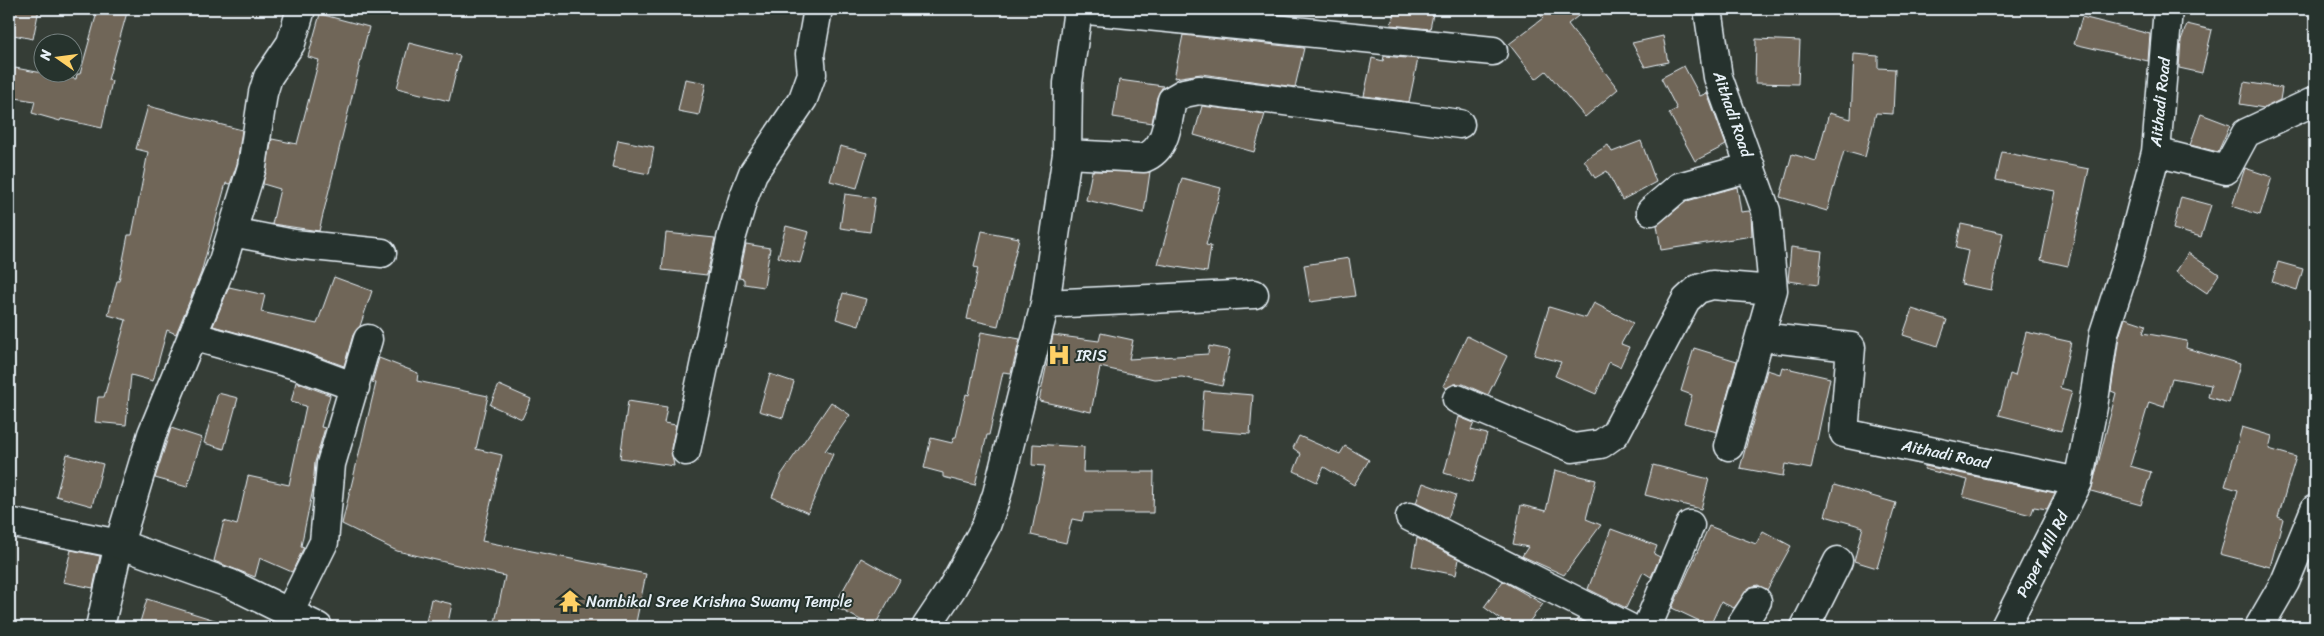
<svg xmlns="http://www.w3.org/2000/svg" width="2324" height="636" viewBox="0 0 2324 636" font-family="Sriracha,sans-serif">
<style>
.building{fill:#706658;stroke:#e8f1f8}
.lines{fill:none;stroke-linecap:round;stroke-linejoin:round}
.minor-casing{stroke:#e8f1f8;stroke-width:31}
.major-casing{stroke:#e8f1f8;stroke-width:31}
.minor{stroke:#26332d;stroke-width:28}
.major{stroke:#26332d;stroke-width:28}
.labels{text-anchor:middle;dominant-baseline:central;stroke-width:4;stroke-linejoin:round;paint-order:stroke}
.street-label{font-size:16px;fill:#e8f1f8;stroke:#26332d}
.poi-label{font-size:16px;fill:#e8f1f8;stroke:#26332d;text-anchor:start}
</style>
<rect width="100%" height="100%" fill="#353d36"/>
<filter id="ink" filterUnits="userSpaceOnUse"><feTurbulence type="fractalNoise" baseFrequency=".02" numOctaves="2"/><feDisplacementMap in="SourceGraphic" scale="10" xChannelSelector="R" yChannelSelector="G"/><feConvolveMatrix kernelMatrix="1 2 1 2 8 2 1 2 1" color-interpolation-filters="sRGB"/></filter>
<g filter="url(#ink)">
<path class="building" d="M9,9H39L33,39L9,34Z
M98,9H128L108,80L112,81L102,128L61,119L60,121L32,113L35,101L9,97L15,68L76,79L77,74H80Z
M1395,9H1434L1430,29L1391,25Z
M1535,9H1587L1568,24L1618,89L1585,117L1546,71L1536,79L1509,44L1543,18Z
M320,14L369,27L319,231L272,224L280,189L263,184L272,139L297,144L319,60L308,57Z
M2082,17L2150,34L2148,61L2074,44Z
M2187,24L2212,30L2202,73L2179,68L2181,40Z
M1183,35L1304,48L1295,87L1201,74L1174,78Z
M1663,36L1668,62L1645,67L1632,43Z
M1756,39L1800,41L1798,84L1755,83Z
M409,43L460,56L449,101L397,88Z
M1854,54L1878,56V68L1895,69L1893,114L1876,113L1865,157L1844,151L1827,211L1780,197L1792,154L1816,161L1829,113L1851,119Z
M1384,56L1418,59L1409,102L1364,96L1372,58L1383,61Z
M1684,66L1700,96L1707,93L1726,145L1695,161L1669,113L1677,109L1661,78Z
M685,79L706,83L699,115L678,111Z
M1119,80L1163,86L1157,97L1152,123L1113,117Z
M2244,82L2282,88L2280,100L2264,108L2240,104Z
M148,106L242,130L237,164L230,184L226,183L201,273L176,334L167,330L153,381L131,375L126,425L95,422L98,397H104L126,320L108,315L117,281H119L128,235H132L148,152L136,149Z
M1202,106L1265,114L1254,152L1194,135Z
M2201,114L2230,125L2218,152L2190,145Z
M618,140L654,147L649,174L612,167Z
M1641,141L1656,182L1622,200L1607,171L1595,178L1584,160L1608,145L1612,152Z
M840,146L867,153L857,188L830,181Z
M2002,152L2089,169L2068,266L2041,260L2055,191L1996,180Z
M2245,168L2272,177L2260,215L2232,206Z
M1092,171L1150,172L1144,213L1086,200Z
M1182,178L1221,188L1206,245L1211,246L1207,272L1158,264Z
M1737,187L1741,212L1749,211L1751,214L1752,236L1661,250L1657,225L1687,201Z
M845,194L875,198L870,232L840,228Z
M2181,197L2211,205L2201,237L2173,229Z
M1961,224L2003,233L1991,290L1961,284L1968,251L1956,248Z
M786,226L809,232L800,263L778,257Z
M982,231L1019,238L998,326L967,319L978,268L974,267Z
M666,233L715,238L707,275L662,270Z
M746,244L770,248L764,287L744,284V279L739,278Z
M1791,247L1822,251L1818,285L1788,281Z
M2188,253L2219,274L2207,293L2176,272Z
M1349,258L1355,296L1310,302L1304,265Z
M2278,262L2303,269L2297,290L2272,282Z
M334,277L372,291L360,326L353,335L344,366L300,350L213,326L229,287L265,295L261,312L317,324Z
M843,293L866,299L859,326L836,319Z
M1594,303L1633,323L1621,344L1629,347L1620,367L1609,362L1596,394L1555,376L1561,362L1534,355L1549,307L1586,318Z
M1912,309L1947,320L1938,346L1903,335Z
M2125,318L2146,325L2143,333L2187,341L2186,348L2240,364L2229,403L2208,397L2211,385L2172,378L2164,407L2149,402L2130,466L2151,472L2141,505L2091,491L2116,393L2111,391L2119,337Z
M981,332L1020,339L1011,373L1003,372L989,435H987L975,485L943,477V473L924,468L931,438L952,443L954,437H956L966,394L969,395Z
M2026,332L2071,342L2060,388L2072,391L2061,431L1999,415L2010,374L2015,376Z
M1101,333L1133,340L1129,359L1208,354L1209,346L1230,350L1222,386L1182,377L1154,379L1100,367L1091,412L1039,401L1053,335L1099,341Z
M1467,336L1507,356L1488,395L1463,384H1455L1447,388L1443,386Z
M1694,348L1737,361L1717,432L1684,423L1692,395L1681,391Z
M379,358L418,373L417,381L488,396L476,449L502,455L482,541L646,574L635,627H494L505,576L397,551L342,524L376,383L372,382Z
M1782,367L1830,378L1811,469L1785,464L1783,476L1740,468L1767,370L1780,374Z
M770,374L794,382L783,418L759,411Z
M296,382L330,395L321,427L325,428L315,462L313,489L301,546L304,547L292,572L260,558L255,577L214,561L224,521L237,525L248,476L289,485L306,406L291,402Z
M499,385L531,399L522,419L490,405Z
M1204,391L1253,395L1250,434L1201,430Z
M218,393L238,398L224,449L204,443Z
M628,401L667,407L664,423L676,425L671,448L674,466L620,458Z
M831,402L850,415L825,451L833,454L808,513L772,497L781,475Z
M1459,417L1474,423L1471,430L1487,434L1473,482L1444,473Z
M2242,427L2272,436L2269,449L2296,457L2278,517L2283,519L2270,567L2220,554L2238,490L2225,486Z
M171,428L202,438L187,487L155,478Z
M1299,436L1340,454L1345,446L1369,460L1354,485L1324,467L1317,482L1294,471L1301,454L1293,448Z
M1033,444L1084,447L1083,472H1154L1153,513H1084L1082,521L1072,519L1066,543L1031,535L1045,466L1032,465Z
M67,454L103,464L92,506L56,496Z
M1653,465L1709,479L1701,509L1645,495Z
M1925,466L2055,493L2047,509L2034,507L2031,515L1963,497L1968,480L1924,469Z
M1555,470L1596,480L1586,519L1601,525L1564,575L1522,556L1528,547L1513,544L1521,505L1546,511Z
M1423,483L1456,495L1448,518L1416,503Z
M1834,485L1896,503L1877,568L1854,561L1863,527L1825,516Z
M1709,526L1756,544L1763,531L1791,546L1767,590L1758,585L1750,587L1734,608L1721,602L1710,626L1672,608Z
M1611,529L1657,546L1654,554L1660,557L1651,577L1643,572L1626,608L1588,589Z
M1417,538L1459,559L1456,575L1412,566Z
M71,550L100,556L93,588L63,582Z
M861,558L900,580L874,627L834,606Z
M1503,581L1543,604L1525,627H1511L1484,607Z
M147,599L221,622V627H156L140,622Z
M431,599L452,604L447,627H425Z
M1577,619L1594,627H1574Z"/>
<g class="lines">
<defs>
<path id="minor" d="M1078,9L1493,51
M1708,9L1718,77L1766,211L1773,290L1729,446
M2156,152L2226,170L2246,133L2315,101
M1067,154L1144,158C1167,149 1167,123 1172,100L1184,93L1199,90L1460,124
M1651,211L1679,187L1751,167
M232,232L294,244L382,253
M1045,304L1254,294
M192,336L296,365L355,387
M1761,337L1851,347L1844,433L2078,482
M1457,399L1573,448L1601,444L1615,434L1686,300L1698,289L1712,285L1773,290
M686,451L731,239L743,199L753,173L803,99L812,74L810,54L818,9
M1410,517L1628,627
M289,613L324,542L331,464L368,339
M100,627L119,544L152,434L223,261L252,167L263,93L268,77L291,43L301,9
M926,627L952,588L986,526L997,494L1045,304L1067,154L1068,83L1078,9
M1647,627L1690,525
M1740,627L1757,601
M1805,627L1838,561
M2005,627L2078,482L2093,407L2104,333L2129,256L2156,152L2168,9
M2259,627L2285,582L2315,509"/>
<path id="major" d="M9,522L119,544L231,584L318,627"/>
</defs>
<use href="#minor" class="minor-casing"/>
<use href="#major" class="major-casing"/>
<use href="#minor" class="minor"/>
<use href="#major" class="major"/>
</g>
</g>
<defs>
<symbol id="hospital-bare" viewBox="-9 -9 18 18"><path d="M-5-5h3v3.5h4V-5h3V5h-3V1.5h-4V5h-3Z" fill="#ffd166" stroke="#26332d" stroke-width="2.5" paint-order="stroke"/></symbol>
<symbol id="temple-bare" viewBox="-9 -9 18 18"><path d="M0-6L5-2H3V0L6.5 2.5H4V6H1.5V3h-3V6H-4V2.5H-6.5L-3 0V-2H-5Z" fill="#ffd166" stroke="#26332d" stroke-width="2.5" paint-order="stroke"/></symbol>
</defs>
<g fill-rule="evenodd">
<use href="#hospital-bare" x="1043" y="339" width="32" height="32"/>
<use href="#temple-bare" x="554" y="585" width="32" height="32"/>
</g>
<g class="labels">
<g class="street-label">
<text transform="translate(2160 102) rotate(-84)">Aithadi Road</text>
<text transform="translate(1733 114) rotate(71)">Aithadi Road</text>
<text transform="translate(1946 454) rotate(12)">Aithadi Road</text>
<text transform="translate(2042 554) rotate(-63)">Paper Mill Rd</text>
</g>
<g class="poi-label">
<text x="1076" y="355">IRIS</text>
<text x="586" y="601">Nambikal Sree Krishna Swamy Temple</text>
</g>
</g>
<rect width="2324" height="636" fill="none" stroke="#26332d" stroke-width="30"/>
<rect x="15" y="15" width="2294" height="606" fill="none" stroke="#e8f1f8" stroke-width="2" filter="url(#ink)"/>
<g transform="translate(58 58) rotate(284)"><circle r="24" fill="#26332d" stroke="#747f7e"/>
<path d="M0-4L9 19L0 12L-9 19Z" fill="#ffd166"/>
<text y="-8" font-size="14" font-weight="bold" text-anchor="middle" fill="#e8f1f8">N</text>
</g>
</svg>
